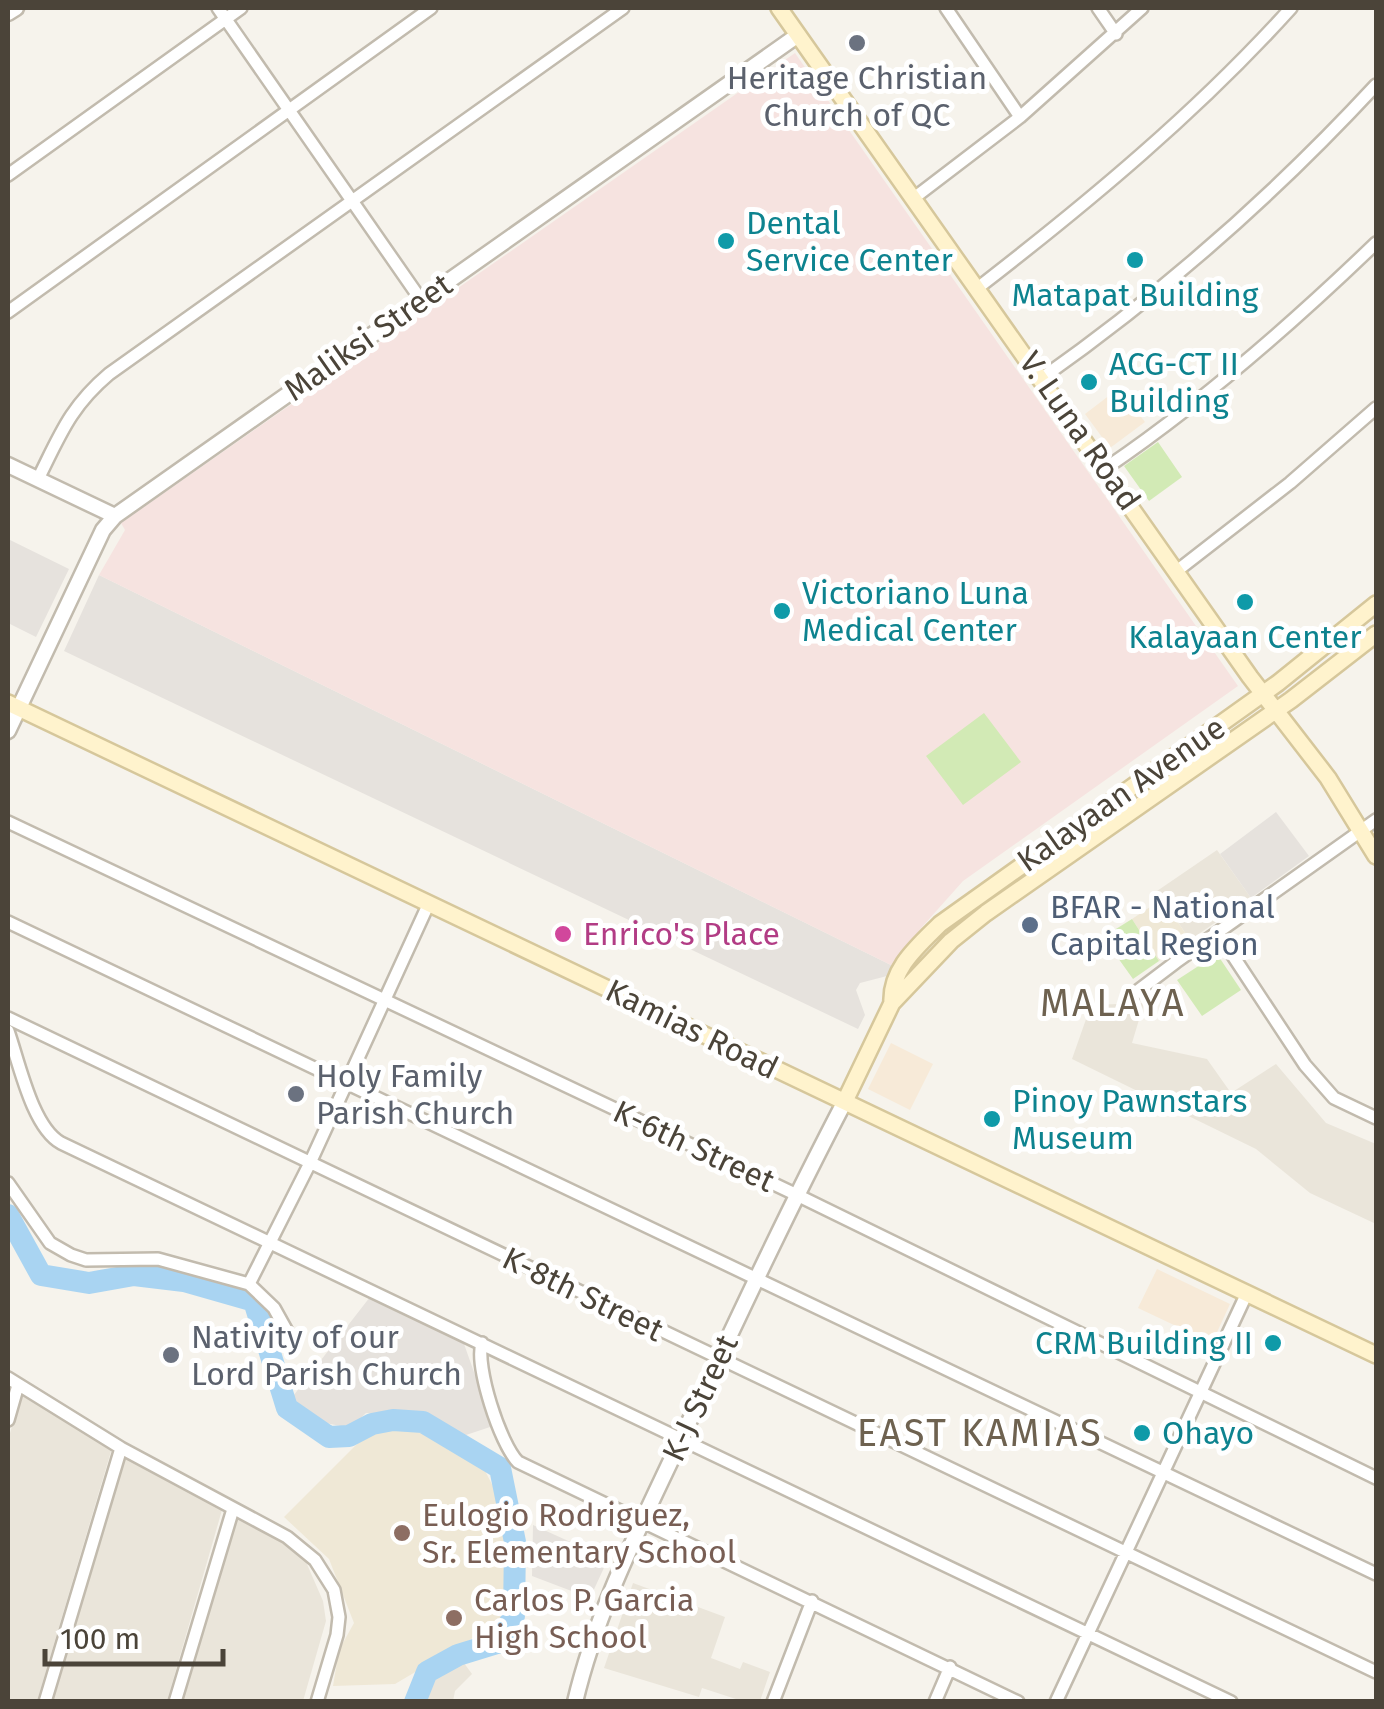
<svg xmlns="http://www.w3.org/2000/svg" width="1384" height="1709" viewBox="0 0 1384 1709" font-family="'Fira Sans',sans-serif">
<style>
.residential{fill:#eae5da}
.commercial{fill:#f7ead8}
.industrial{fill:#e6e2dd}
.education{fill:#efe8d6}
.medical{fill:#f6e3e0}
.green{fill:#d2eab5}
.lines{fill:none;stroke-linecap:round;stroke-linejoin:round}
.river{stroke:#a9d4f2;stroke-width:22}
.minor-casing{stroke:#c2bbae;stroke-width:16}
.tertiary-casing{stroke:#c2bbae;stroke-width:19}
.secondary-casing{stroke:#d6c79b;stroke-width:20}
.minor{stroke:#fff;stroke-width:11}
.tertiary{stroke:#fff;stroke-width:14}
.secondary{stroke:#fff3cd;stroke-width:15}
.worship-dot{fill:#6b7280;stroke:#fff;stroke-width:4}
.culture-dot{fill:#0f9aa8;stroke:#fff;stroke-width:4}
.service-dot{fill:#5c6f8a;stroke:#fff;stroke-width:4}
.hotel-dot{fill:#d1479c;stroke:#fff;stroke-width:4}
.education-dot{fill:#8d6e63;stroke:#fff;stroke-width:4}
.labels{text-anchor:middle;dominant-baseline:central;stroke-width:10;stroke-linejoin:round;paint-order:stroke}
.worship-label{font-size:32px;fill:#5b616d;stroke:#fff;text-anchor:start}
.culture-label{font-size:32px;fill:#0d838f;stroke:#fff;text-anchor:start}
.street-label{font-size:32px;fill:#4b4439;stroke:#fff}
.service-label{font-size:32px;fill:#4e5e75;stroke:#fff;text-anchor:start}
.hotel-label{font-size:32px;fill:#b23c85;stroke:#fff;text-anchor:start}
.education-label{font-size:32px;fill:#785e54;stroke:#fff;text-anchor:start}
.quarter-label{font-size:38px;letter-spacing:2.5px;fill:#6e6250;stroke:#fff}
</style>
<rect width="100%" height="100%" fill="#f6f3ec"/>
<path class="residential" d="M1217,850L1251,898L1190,940L1157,891Z
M1144,1003L1132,1043L1207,1059L1231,1093L1276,1064L1326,1123L1376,1144V1224L1310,1193L1256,1149L1072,1059L1091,1005Z
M21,1395L112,1448L37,1701L8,1702V1440Z
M123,1455L222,1510L167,1701L53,1702Z
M236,1516L303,1555L323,1601L326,1621L303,1701L178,1702Z
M633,1583L725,1617L711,1658L740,1669L743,1662L770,1672L760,1701H742L702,1688L699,1697L604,1668Z
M461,1659L472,1674L455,1691L453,1701H419L429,1678Z"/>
<path class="commercial" d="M1119,388L1145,422L1110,448L1085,414Z
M891,1043L933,1064L910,1110L868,1089Z
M1157,1269L1230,1304L1212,1343L1138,1308Z"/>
<path class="industrial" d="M8,539L69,569L36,637L8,623Z
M99,575L893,966L887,976L860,983L856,990L865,1015L858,1029L64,651Z
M1276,812L1309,856L1251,898L1220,854Z
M370,1297L463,1341L493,1426L466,1435L414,1416L366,1413L350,1428L311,1420L290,1400Z
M533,1525L608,1559L590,1598L532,1576Z"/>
<path class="education" d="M1162,899L1190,940L1159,961L1132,919Z
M401,1423L424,1426L479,1459L501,1502L510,1616L395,1684L333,1686L339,1650L354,1623L329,1559L284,1517L369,1432Z"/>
<path class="medical" d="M795,53L1238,686L963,881L922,927L893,966L99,575L125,530L121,523Z"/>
<path class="green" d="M1158,442L1182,477L1149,501L1124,466Z
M984,713L1021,762L963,805L926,756Z
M1132,919L1159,961L1133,979L1103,937Z
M1217,954L1241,990L1202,1016L1177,980Z"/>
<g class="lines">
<path class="river" d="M8,1215L41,1275L89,1283L134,1275L184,1281L254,1301L287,1408L329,1437L349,1436L372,1424L393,1420L423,1422L500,1468L515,1542L514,1616L497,1643L458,1655L427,1672L415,1702"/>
<defs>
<path id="minor" d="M218,8L421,300
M946,8L1020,117
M1098,8L1116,34
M8,175L241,8
M914,198L1020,117L1142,8
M979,287C1090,201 1197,112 1291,8
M8,312L431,8
M1042,378C1164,292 1275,194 1376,85
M1106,468C1203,402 1292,324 1376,243
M38,479C60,435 70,407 109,374L623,8
M1178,570L1290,483L1376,408
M8,822L797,1195L1376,1478
M8,922L1376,1574
M1218,933L1305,1065L1334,1098L1376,1118
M1129,1002L1135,993L1176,962L1376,820
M8,1018L1376,1672
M8,1031C19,1062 32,1127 61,1143L1231,1702
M8,1183L50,1243L71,1255L86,1260L158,1259L249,1284L274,1308L294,1344
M249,1284L310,1163L429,903
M482,1343C475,1366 500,1444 518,1462L1018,1702
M8,1378L121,1448L287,1537L315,1560L334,1590L339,1617L337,1635L317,1702
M8,1420L18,1385
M45,1702L121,1448
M175,1702L233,1509
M773,1702L812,1601
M935,1702L950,1667
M1056,1702L1247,1293"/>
<path id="tertiary" d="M8,13L16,8
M8,465L115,516
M8,731L103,530L115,516L798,35
M575,1702C597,1609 641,1525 681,1439C734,1326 787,1212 845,1101"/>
<path id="secondary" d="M779,8L1250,677L1328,778L1376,856
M8,703L1376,1355
M892,1003C890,969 918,946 940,924L1278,683L1376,604
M845,1101L892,1003L951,941L986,913L1291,700L1376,634"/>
</defs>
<use href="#minor" class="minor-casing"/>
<use href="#tertiary" class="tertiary-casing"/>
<use href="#secondary" class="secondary-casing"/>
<use href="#minor" class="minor"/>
<use href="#tertiary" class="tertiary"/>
<use href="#secondary" class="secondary"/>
</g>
<g class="worship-dot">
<circle cx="857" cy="43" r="10"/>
<circle cx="296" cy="1094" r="10"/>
<circle cx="171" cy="1355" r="10"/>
</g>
<g class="culture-dot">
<circle cx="726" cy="241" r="10"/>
<circle cx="1135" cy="260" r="10"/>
<circle cx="1089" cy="382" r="10"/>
<circle cx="1245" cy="602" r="10"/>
<circle cx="782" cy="611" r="10"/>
<circle cx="992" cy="1119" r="10"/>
<circle cx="1273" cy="1343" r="10"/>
<circle cx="1142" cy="1433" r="10"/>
</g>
<circle class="service-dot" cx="1030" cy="925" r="10"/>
<circle class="hotel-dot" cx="563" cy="934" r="10"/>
<g class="education-dot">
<circle cx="402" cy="1533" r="10"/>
<circle cx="454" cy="1618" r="10"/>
</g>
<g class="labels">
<g class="worship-label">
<text x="857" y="78" text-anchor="middle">Heritage Christian<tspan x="857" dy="37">Church of QC</tspan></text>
<text x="316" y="1076">Holy Family<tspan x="316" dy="37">Parish Church</tspan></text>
<text x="191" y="1337">Nativity of our<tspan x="191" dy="37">Lord Parish Church</tspan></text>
</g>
<g class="culture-label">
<text x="746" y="223">Dental<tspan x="746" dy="37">Service Center</tspan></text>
<text x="1135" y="295" text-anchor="middle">Matapat Building</text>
<text x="1109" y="364">ACG-CT II<tspan x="1109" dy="37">Building</tspan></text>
<text x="802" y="593">Victoriano Luna<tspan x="802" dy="37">Medical Center</tspan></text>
<text x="1245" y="637" text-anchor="middle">Kalayaan Center</text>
<text x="1012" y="1101">Pinoy Pawnstars<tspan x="1012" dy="37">Museum</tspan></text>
<text x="1253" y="1343" text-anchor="end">CRM Building II</text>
<text x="1162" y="1433">Ohayo</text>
</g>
<g class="street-label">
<text transform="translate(368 337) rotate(-35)">Maliksi Street</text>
<text transform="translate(1080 431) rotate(55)">V. Luna Road</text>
<text transform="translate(1121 794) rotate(-35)">Kalayaan Avenue</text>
<text transform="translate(692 1029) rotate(26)">Kamias Road</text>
<text transform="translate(694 1146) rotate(25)">K-6th Street</text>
<text transform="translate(583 1294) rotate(26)">K-8th Street</text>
<text transform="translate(700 1398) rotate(-65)">K-J Street</text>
</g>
<g class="service-label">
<text x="1050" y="907">BFAR - National<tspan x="1050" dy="37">Capital Region</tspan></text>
</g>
<g class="hotel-label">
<text x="583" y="934">Enrico's Place</text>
</g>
<g class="education-label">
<text x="422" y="1515">Eulogio Rodriguez,<tspan x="422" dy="37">Sr. Elementary School</tspan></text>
<text x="474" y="1600">Carlos P. Garcia<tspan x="474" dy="37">High School</tspan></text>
</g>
<g class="quarter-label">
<text x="1113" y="1003">MALAYA</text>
<text x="980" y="1433">EAST KAMIAS</text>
</g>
</g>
<rect width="1384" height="1709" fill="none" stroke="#4b4439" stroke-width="20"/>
<path d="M45 1649v15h178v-15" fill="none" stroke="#4b4439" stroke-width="5"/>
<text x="60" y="1649" font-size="30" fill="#4b4439" stroke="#ffffff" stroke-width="8" paint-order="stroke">100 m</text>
</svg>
